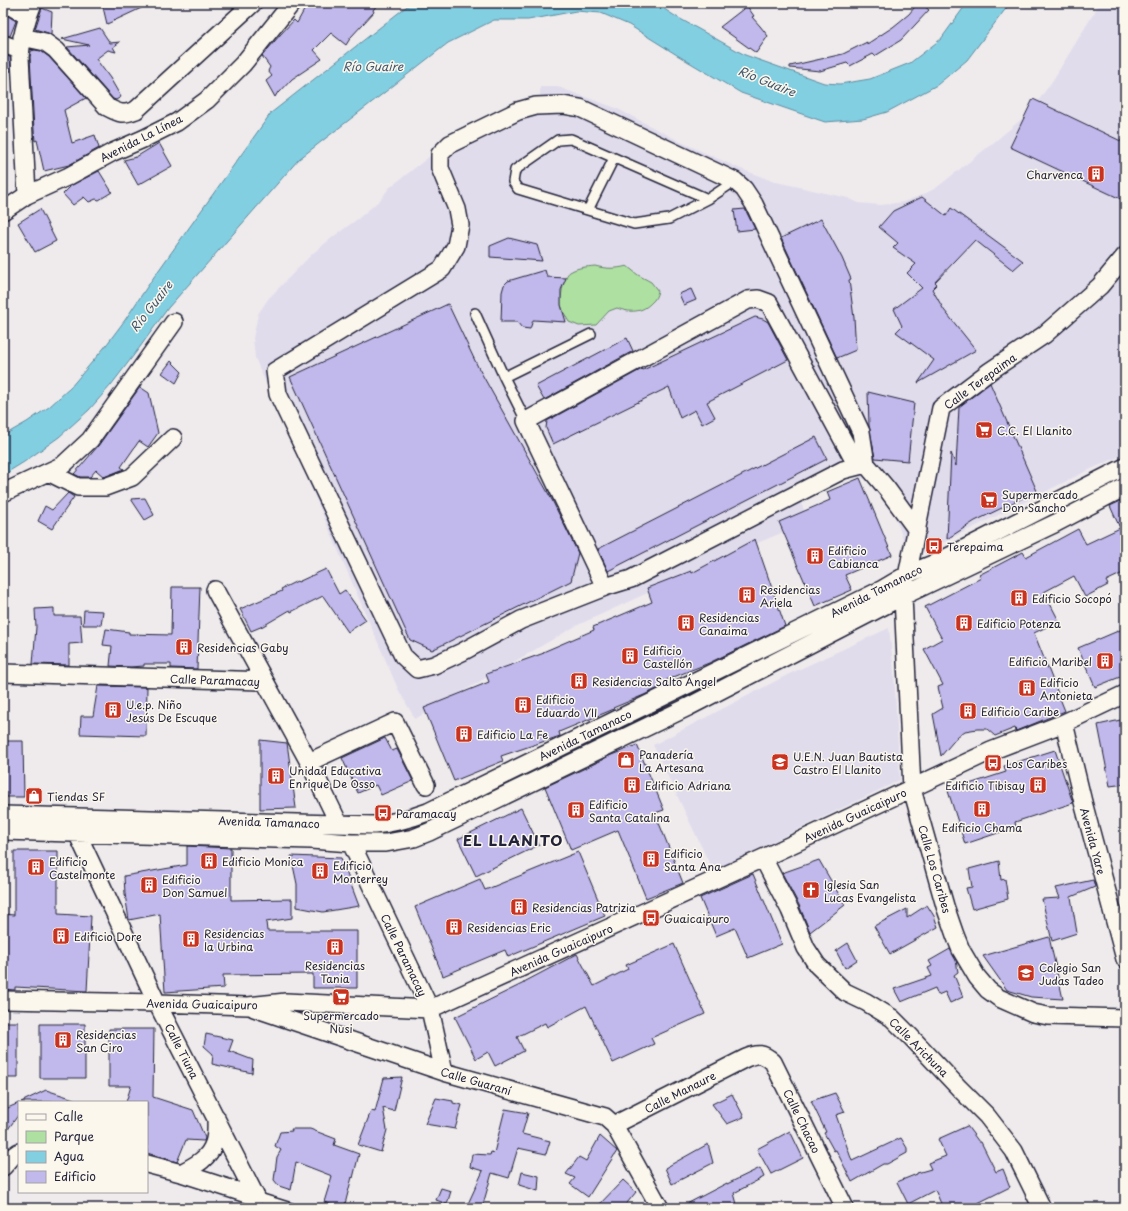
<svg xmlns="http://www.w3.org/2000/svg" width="1128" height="1211" viewBox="0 0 1128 1211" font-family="'Playpen Sans',sans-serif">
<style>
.built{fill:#e1dcec}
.green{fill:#aee1a1;stroke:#68826e}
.water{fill:#83cfe2;stroke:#5c8a9f}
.building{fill:#c1b9eb;stroke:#22223b}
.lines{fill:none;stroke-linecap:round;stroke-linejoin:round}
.lane-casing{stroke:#22223b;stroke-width:12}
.street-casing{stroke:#22223b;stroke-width:20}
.lane{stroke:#fbf7ec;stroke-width:9}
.street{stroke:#fbf7ec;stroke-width:17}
.labels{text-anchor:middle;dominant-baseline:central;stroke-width:3;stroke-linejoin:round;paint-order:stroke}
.street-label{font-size:11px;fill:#22223b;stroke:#fbf7ec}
.poi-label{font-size:11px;fill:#22223b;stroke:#fbf7ec;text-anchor:start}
.water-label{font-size:12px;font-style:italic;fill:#3f566d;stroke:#fbf7ec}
.district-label{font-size:15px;font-weight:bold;letter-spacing:1px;fill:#22223b;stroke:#fbf7ec}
</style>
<rect width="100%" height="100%" fill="#efebec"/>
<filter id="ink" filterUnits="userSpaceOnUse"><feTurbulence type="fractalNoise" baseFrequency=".025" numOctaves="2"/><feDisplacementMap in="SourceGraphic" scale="8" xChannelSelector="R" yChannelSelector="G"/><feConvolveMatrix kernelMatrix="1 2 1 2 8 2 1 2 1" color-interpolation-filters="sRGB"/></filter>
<g filter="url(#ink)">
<path class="built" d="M1100,3H1125V454L1089,470L910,559L890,502L874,482L858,477L841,479L799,500L810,521L743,549L576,626L415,719L398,689L255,358L253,338L258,314L268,299L312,254L334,236L359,218L381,199L389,188L434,153L540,102V87H558L616,108L683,143L739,168L772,181L848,198L859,203L881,205L903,202L922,195L936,188L998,139L1031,111L1053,80Z
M889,628L894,672L900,780L713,871L653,745L789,674Z"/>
<path class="green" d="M595,266C606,269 616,269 627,266L638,275L651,282L658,291C657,295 655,300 652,302C642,313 630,313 617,308L609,311L596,325L579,326L569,322C566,317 563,311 561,305C560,298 564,275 570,272C578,267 586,267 595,266Z"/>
<path class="water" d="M411,3H655L675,16L745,55L824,83L840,84L870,79L910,63L941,39L967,3H1010L967,60L937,85L887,112L863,119L825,122L741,93L677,55L629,25L601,13L576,11L528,20H494L448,43L299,159L168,308L140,347L111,385L89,410L59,437L24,462L11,470L3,477V435L6,434L27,422L49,407L70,388L104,348L125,320L151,281L271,113Z"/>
<path class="building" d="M102,3H152L107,24Z
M308,3H379L373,10L374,12L351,37L346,45L331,33L314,50L322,59L292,79L279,93L278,92L275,97L266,81L272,76L268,71L270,67L262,56L280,35L294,20L297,23Z
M918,3H921L929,10L901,40L875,56L873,54L850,66L847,63L820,71L790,68V66L843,54L867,42V44L893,27L909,14Z
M747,6L754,16L752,17L760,26L768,36L756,53L720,27Z
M42,8L52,12L51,34L35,29Z
M3,13L16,21L10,36L3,34Z
M100,28L110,43L120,42L113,47L116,52L108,50L96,59L110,78L121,97L116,100L113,99L67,47L89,45L62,39Z
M35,50L41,51L49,57L86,98L64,110L72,143L95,135L99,148L69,165L44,171L37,140L35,141L34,130L30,57L31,51Z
M3,55L10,57L11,71L3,72Z
M1033,99L1125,143V201L1010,147Z
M159,143L172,166L138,185L124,160L136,157Z
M99,171L112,192L99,200L96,199L89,202L84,197L73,205L63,194L72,185Z
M922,197L946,216L951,208L1023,261L1013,270L975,240L935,282L937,284L932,289L944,310L976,350L918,383L934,360L896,332L902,326L894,309L922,288L907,273L916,264L893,248L898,243L879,227L893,211Z
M40,209L56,241L35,252L18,223Z
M745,209L755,229L737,231L734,210Z
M821,219L842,258L851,279L849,280L854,318L856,350L837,358L781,238Z
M509,238L537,245L542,261L490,257V246Z
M545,270L547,277L566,278L561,290V305L566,322L533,320L530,329L522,328L517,322H501L502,292L504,285L508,281Z
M691,289L696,300L684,305L679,294Z
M448,304L478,367L552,500L578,553L571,581L432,650L410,640L290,377Z
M755,317L763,319L768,322L788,360L707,402L715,417L702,424L695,410L680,418L669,387L553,444L546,428L547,421L642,369L643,370Z
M627,338L633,351L544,400L536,386Z
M171,361L182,372L176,383L162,373Z
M990,383L1037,491L975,521L947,539L951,453L956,466L959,407Z
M140,387L149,393L158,433L148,447L139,441L121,467L124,469L104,477L96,470L90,477H80L74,474L98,446Z
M868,392L914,403L908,461L875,458L869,426Z
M816,437L827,459L608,571L598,549Z
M860,478L892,555L845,575L852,590L815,606L779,522L830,500L827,492Z
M68,493L74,497L52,529L38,521L45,506L52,510Z
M145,498L154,515L145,520L131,499Z
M1125,499V572L1106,581L1108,585L1085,597L1074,576L1044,592L1059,621L1034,633L1065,711L1016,731L1015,728L995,736L987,729H977L965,731L958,736L941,756L933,714L943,708L938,687L943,685L924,649L942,639L925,607L981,578L979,575L1023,552L1026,557L1078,529L1086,544L1120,528L1110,506Z
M755,539L785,626L709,663L666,680L667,684L644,695L613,708L614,709L559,732L560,736L501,756L503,761L454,781L424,708L489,682L486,674L544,653L543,652L594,630L593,627L652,602L647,588L691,571L692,573Z
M326,569L339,594L345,590L366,620L348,632L323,596L291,612L290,610L263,626L251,631L240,609L282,591L281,589L297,581L298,582Z
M172,587H200L197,669L171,668V664H144V666L130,667L110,666L112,646L103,645L106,629L129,632V634L171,635Z
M54,608V616H80L82,643L69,644V665L33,664L36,627L35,609Z
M84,610L103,611L101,625H83Z
M1125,628V675L1095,687L1078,648Z
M98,686L147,687L146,736L80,734L81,716H93Z
M1125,719V784L1110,786L1098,725Z
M385,738L392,751L397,749L413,781L381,795L376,785L358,793L342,758Z
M260,740L287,743L296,808L260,809Z
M3,741H23L24,797H3Z
M637,745L664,810L655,813L683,883L646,898L618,830L571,850L545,787L600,761L609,756Z
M1055,750L1073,803L1015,822L1016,827L965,844L948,791L1006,772L1004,766Z
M521,808L539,845L476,876L458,839Z
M187,846L231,848V900L292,899V918L266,922L267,931H357V988H313V974L223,975L224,988L165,992L160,914L129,920L125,894L124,876L187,865Z
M14,851H58V914L91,916L87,991L15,987V990L3,989V914L14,915Z
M578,852L605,916L508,957L505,950L443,976L415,907L480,879L485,890Z
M291,856L341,858L359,906L323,912L297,907V884Z
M819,860L845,905L810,932L799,905L782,873Z
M999,861L1001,880L1005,879L1008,899L972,909L966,888L972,887L969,869Z
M753,874L782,944L748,958L735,928L716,936L700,898Z
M1093,880L1095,887L1071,897L1077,933L1052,941L1042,899L1060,898L1056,888Z
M927,905L934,916L938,927L890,954L874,926L907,909V918Z
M1049,937L1063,999L1031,997L1007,990L983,956Z
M848,943L857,960L845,968L836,951Z
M674,944L705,1014L651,1038L654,1044L613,1063L586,1006L547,1027L545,1023L517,1037L524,1051L495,1066L488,1052L476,1059L455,1017L524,983V982L577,954L594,986L628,969L626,965Z
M950,949L956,960L958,972L954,975L963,997L950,1003L945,992L938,995L935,988L901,1002L894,989L932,976L928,968L932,966L929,961Z
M3,1022H18V1078H3Z
M40,1024H85V1078H40Z
M109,1029H154L153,1097L193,1110L205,1138L204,1141L186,1140L177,1162L147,1153V1102H126L131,1086H109Z
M206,1034L233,1040L229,1051L253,1060L252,1073L212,1064L213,1054L204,1046Z
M402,1077L394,1111L383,1108L387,1130L381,1152L358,1145L371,1111L375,1112L384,1078Z
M46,1090L74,1099V1102H21Z
M835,1093L845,1112L836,1115L852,1161L901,1138L907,1148V1153L887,1164H883L852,1182L836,1150L834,1151L824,1133L826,1132L811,1101Z
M732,1094L744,1117L727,1124L712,1104Z
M436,1098L453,1101V1103L462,1105L455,1129L425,1124Z
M19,1103V1114L3,1136V1110Z
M505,1109L528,1113L522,1134L550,1141L546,1154L518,1148L509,1178L492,1173L482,1208H466L483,1171L470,1167L472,1154L490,1155L491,1152L494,1153Z
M967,1126L979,1142H981L996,1172L1003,1169L1010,1187L968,1208H943L935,1190L908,1204L897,1182L917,1174V1173L931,1169L928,1163L946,1156L938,1139Z
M291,1129H310L336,1139L334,1145L359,1154L353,1178L352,1177L344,1208H340L324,1202L332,1176L296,1162L291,1190L279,1186L274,1180L277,1157L281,1150L275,1146L280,1132L292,1131Z
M790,1131L803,1158L771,1174L757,1149Z
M600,1136L617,1151L588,1197L570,1184L575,1178L566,1174L579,1157L586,1161Z
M708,1144L713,1163L672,1184L665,1168Z
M760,1168L764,1177L734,1193L738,1208H679L727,1183V1184Z
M522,1172L539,1176L538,1191L519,1185Z
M623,1180L636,1192L623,1208H596Z
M441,1188L451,1191L447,1204L436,1200Z"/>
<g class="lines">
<defs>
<path id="lane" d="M708,199L571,139L558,140L515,170L513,182L518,189L634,224L669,219L708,199L735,181
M588,210L614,158
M475,313L504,377L526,421
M504,377L591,334
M256,1197L291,1208"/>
<path id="street" d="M5,3L28,16
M22,37L45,42L56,50L107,107C120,114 123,115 136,110L253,3
M3,44L20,50
M27,195L20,57C21,38 26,20 33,3
M3,211L27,195L69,176L113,152L143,139L177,122L207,100L243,64L292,3
M1125,256L1100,286L1044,335L990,371L941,408L903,596L912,789L945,906L955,935L961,950L977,977L988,990L999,998L1033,1013L1048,1016L1125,1018
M866,464L843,470L631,579L605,587L521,620L462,652L434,665L417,669L403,656L278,394L275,371L442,269L456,246L460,225L457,209L440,168V154L450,144L518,111L536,106L563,105L580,108L735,181L744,189L754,204L861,432L866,464L887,489L917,530
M48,472L78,487H105L132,477L173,438
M3,493L63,465L90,440L174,322
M605,587L526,421L748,300L758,299L769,303L857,466
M215,590L309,762L339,824
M3,673L265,681
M1064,723L1083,802L1125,959
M309,762L395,722L426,785
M3,815L374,825C395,823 409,819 428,812L881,590L908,574L940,561L1125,467
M75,825L77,833L157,1003L256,1197
M3,831L311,840L351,843H386L414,838L429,832L688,707L903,596L1056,523L1125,487
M351,843L430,1009L444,1072
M763,858L790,910L806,948L817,965L845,992L866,1002L892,1018L911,1037L959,1088L987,1116L1014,1151L1042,1208
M3,1000L157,1003L248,1006L286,1002L430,1009L763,858L991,751L1064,723L1125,694
M254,1008L444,1072L605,1117L614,1125L660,1208
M614,1125L746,1058C758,1053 763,1053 773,1062L845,1208
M147,1164L181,1173L256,1197
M3,1167L12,1157L19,1152
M181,1173C194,1166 209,1159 214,1143C217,1135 216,1125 216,1117"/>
</defs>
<use href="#lane" class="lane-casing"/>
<use href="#street" class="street-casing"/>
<use href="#lane" class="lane"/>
<use href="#street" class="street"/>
</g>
</g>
<defs>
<symbol id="building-square" viewBox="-11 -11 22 22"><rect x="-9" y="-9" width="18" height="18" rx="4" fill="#c8321e" stroke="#fbf7ec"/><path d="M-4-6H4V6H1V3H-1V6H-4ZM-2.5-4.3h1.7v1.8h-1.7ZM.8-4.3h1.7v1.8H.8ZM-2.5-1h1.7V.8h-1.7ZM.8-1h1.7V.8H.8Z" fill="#fff"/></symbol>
<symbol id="supermarket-square" viewBox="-11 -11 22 22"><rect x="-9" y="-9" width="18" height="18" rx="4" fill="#c8321e" stroke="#fbf7ec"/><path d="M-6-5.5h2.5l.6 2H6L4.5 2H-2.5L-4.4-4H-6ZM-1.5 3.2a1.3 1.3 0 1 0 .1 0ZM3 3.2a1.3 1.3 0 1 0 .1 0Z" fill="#fff"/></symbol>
<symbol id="bus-square" viewBox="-11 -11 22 22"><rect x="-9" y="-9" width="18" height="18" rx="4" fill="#c8321e" stroke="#fbf7ec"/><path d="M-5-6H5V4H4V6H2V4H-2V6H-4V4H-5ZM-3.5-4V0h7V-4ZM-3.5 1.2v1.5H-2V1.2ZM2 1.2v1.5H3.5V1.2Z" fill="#fff"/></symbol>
<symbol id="shop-square" viewBox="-11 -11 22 22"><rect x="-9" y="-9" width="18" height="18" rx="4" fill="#c8321e" stroke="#fbf7ec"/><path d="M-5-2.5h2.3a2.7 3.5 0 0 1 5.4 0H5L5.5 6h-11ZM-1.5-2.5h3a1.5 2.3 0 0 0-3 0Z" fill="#fff"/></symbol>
<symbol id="school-square" viewBox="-11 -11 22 22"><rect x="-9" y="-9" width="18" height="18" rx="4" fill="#c8321e" stroke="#fbf7ec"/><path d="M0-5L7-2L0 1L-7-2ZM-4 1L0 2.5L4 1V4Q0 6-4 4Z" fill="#fff"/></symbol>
<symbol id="church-square" viewBox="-11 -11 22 22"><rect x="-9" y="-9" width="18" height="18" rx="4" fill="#c8321e" stroke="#fbf7ec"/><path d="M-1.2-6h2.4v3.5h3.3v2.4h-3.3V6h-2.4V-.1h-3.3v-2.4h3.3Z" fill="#fff"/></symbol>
</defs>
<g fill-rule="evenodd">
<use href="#building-square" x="1086" y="164" width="20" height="20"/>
<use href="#supermarket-square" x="974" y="420" width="20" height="20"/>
<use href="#supermarket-square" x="979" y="490" width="20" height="20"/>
<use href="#bus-square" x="924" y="536" width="20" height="20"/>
<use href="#building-square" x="805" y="546" width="20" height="20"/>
<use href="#building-square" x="737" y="585" width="20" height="20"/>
<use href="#building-square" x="1009" y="588" width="20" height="20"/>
<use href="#building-square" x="676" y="613" width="20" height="20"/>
<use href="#building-square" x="954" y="613" width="20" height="20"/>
<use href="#building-square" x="174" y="637" width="20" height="20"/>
<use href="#building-square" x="620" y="646" width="20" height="20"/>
<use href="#building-square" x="1095" y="651" width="20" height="20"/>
<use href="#building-square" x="569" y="671" width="20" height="20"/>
<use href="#building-square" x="1017" y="678" width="20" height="20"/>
<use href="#building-square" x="513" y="695" width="20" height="20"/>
<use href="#building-square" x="103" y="700" width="20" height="20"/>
<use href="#building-square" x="958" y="701" width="20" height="20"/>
<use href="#building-square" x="454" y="724" width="20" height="20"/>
<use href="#shop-square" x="616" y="750" width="20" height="20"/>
<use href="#school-square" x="770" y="752" width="20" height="20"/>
<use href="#bus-square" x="983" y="753" width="20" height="20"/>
<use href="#building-square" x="266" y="766" width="20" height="20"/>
<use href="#building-square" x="622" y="775" width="20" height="20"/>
<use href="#building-square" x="1028" y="775" width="20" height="20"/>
<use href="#shop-square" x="24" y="786" width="20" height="20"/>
<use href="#building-square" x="972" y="799" width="20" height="20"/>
<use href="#building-square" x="566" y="800" width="20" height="20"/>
<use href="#bus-square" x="373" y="803" width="20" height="20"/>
<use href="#building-square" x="641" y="849" width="20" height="20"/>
<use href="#building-square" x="199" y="851" width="20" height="20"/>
<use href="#building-square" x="26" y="857" width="20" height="20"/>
<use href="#building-square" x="310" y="861" width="20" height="20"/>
<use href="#building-square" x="139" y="875" width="20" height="20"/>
<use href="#church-square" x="801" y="880" width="20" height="20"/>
<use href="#building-square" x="509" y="897" width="20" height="20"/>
<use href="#bus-square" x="641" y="908" width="20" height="20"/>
<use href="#building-square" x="444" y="917" width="20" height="20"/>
<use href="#building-square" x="51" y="926" width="20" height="20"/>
<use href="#building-square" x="181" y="929" width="20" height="20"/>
<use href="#building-square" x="325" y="937" width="20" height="20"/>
<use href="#school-square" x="1016" y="963" width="20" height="20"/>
<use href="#supermarket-square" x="331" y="987" width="20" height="20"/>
<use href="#building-square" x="53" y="1030" width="20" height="20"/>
</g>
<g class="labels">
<g class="street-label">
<text transform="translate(141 138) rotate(-27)">Avenida La Línea</text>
<text transform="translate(980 381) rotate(-36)">Calle Terepaima</text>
<text transform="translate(876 591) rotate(-27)">Avenida Tamanaco</text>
<text transform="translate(215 680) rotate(2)">Calle Paramacay</text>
<text transform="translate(585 735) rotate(-26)">Avenida Tamanaco</text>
<text transform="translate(855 815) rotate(-25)">Avenida Guaicaipuro</text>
<text transform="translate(269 822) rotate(2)">Avenida Tamanaco</text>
<text transform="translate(1093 841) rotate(75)">Avenida Yare</text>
<text transform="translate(935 869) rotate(74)">Calle Los Caribes</text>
<text transform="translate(561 950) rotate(-24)">Avenida Guaicaipuro</text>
<text transform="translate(404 955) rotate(64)">Calle Paramacay</text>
<text transform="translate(202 1004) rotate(1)">Avenida Guaicaipuro</text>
<text transform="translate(919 1047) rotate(45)">Calle Arichuna</text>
<text transform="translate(182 1051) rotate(63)">Calle Tiuna</text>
<text transform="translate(476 1081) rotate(16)">Calle Guaraní</text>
<text transform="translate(680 1092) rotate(-27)">Calle Manaure</text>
<text transform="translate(802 1121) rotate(64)">Calle Chacao</text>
</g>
<g class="poi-label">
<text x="1083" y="174" text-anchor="end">Charvenca</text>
<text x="997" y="430">C.C. El Llanito</text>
<text x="1002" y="494">Supermercado<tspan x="1002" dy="13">Don Sancho</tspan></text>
<text x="947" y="546">Terepaima</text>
<text x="828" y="550">Edificio<tspan x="828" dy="13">Cabianca</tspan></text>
<text x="760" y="589">Residencias<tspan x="760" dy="13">Ariela</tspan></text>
<text x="1032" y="598">Edificio Socopó</text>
<text x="699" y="617">Residencias<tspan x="699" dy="13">Canaima</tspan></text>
<text x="977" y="623">Edificio Potenza</text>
<text x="197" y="647">Residencias Gaby</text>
<text x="643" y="650">Edificio<tspan x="643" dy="13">Castellón</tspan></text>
<text x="1092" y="661" text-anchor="end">Edificio Maribel</text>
<text x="592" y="681">Residencias Salto Ángel</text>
<text x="1040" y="682">Edificio<tspan x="1040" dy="13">Antonieta</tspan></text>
<text x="536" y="699">Edificio<tspan x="536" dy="13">Eduardo VII</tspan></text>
<text x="126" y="704">U.e.p. Niño<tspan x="126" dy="13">Jesús De Escuque</tspan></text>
<text x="981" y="711">Edificio Caribe</text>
<text x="477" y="734">Edificio La Fe</text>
<text x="639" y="754">Panadería<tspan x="639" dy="13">La Artesana</tspan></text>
<text x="793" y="756">U.E.N. Juan Bautista<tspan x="793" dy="13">Castro El Llanito</tspan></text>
<text x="1006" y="763">Los Caribes</text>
<text x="289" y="770">Unidad Educativa<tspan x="289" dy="13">Enrique De Osso</tspan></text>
<text x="645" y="785">Edificio Adriana</text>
<text x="1025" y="785" text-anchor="end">Edificio Tibisay</text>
<text x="47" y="796">Tiendas SF</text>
<text x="589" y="804">Edificio<tspan x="589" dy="13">Santa Catalina</tspan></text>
<text x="396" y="813">Paramacay</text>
<text x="982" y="827" text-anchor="middle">Edificio Chama</text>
<text x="664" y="853">Edificio<tspan x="664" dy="13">Santa Ana</tspan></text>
<text x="49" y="861">Edificio<tspan x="49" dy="13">Castelmonte</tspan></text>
<text x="222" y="861">Edificio Monica</text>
<text x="333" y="865">Edificio<tspan x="333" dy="13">Monterrey</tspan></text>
<text x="162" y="879">Edificio<tspan x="162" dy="13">Don Samuel</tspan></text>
<text x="824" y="884">Iglesia San<tspan x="824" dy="13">Lucas Evangelista</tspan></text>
<text x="532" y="907">Residencias Patrizia</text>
<text x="664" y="918">Guaicaipuro</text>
<text x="467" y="927">Residencias Eric</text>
<text x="204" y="933">Residencias<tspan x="204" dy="13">la Urbina</tspan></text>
<text x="74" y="936">Edificio Dore</text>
<text x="335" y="965" text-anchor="middle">Residencias<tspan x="335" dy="13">Tania</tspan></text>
<text x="1039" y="967">Colegio San<tspan x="1039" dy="13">Judas Tadeo</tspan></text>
<text x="341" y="1015" text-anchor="middle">Supermercado<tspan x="341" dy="13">Nusi</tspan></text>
<text x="76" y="1034">Residencias<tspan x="76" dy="13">San Ciro</tspan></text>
</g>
<g class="water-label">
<text x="373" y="66">Río Guaire</text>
<text transform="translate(767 81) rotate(22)">Río Guaire</text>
<text transform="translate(151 306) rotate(-52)">Río Guaire</text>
</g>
<g class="district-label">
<text x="513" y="839">EL LLANITO</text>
</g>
</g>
<rect width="1128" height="1211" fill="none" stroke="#fbf7ec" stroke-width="16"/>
<rect x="8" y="8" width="1112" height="1195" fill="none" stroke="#22223b" stroke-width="1.5" filter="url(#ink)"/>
<rect x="18" y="1101" width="130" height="92" fill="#fbf7ec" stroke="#a4a2a5"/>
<rect x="26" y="1114" width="20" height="6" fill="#fbf7ec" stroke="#a4a2a5"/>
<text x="54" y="1121" font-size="12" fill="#22223b">Calle</text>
<rect x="26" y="1131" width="20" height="12" fill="#aee1a1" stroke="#a4a2a5"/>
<text x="54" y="1141" font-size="12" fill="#22223b">Parque</text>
<rect x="26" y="1151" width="20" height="12" fill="#83cfe2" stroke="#a4a2a5"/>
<text x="54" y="1161" font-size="12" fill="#22223b">Agua</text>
<rect x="26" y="1171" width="20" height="12" fill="#c1b9eb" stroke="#a4a2a5"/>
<text x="54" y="1181" font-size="12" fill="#22223b">Edificio</text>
</svg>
